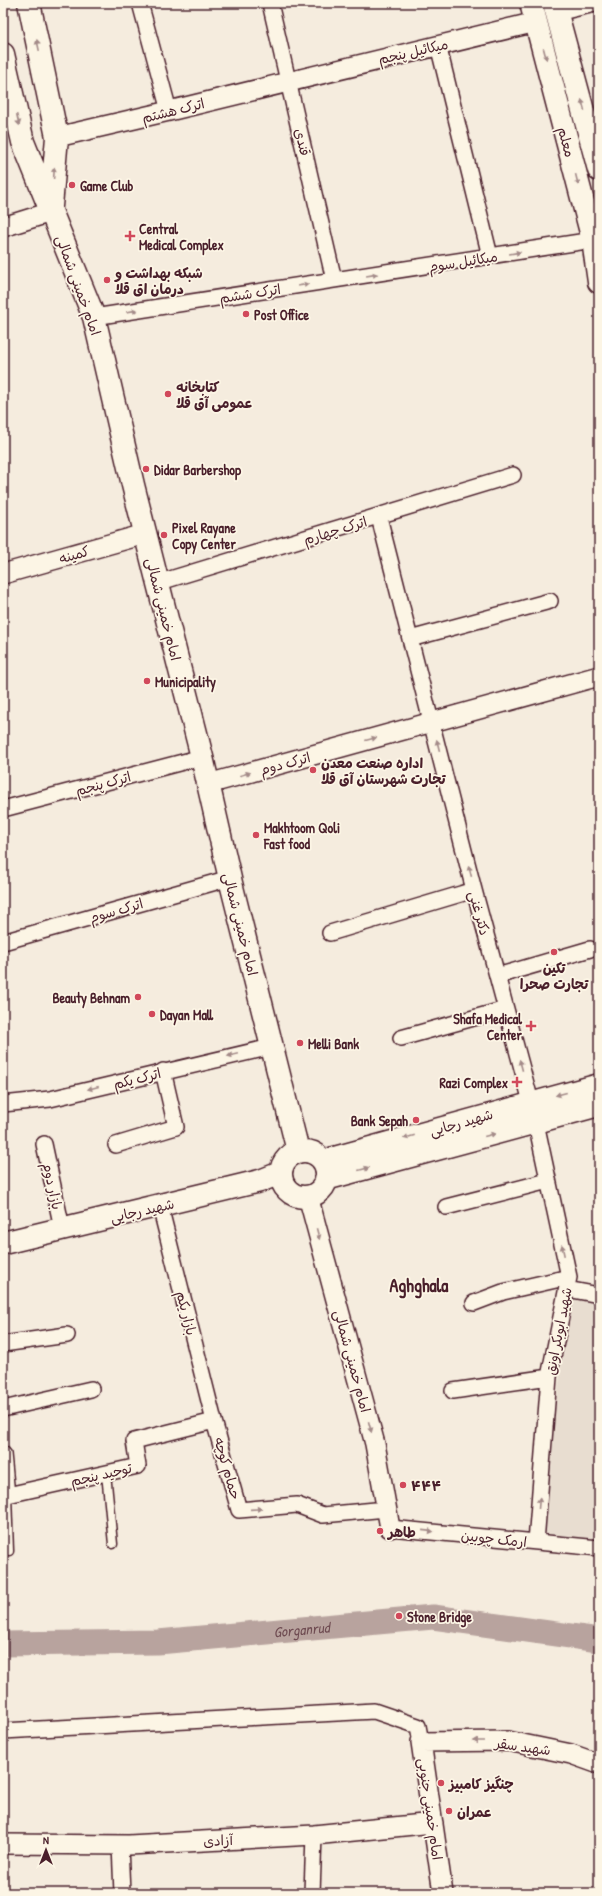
<svg xmlns="http://www.w3.org/2000/svg" width="602" height="1896" viewBox="0 0 602 1896" font-family="'Patrick Hand','Playpen Sans Arabic',sans-serif">
<style>
.built{fill:#e8ddd0}
.lines{fill:none;stroke-linecap:round;stroke-linejoin:round}
.river{stroke:#b8a39e;stroke-width:25}
.service-casing{stroke:#4a1f2b;stroke-width:11}
.minor-casing{stroke:#4a1f2b;stroke-width:18}
.tertiary-casing{stroke:#4a1f2b;stroke-width:22}
.secondary-casing{stroke:#4a1f2b;stroke-width:25}
.primary-casing{stroke:#4a1f2b;stroke-width:25}
.service{stroke:#fcf5e5;stroke-width:8}
.minor{stroke:#fcf5e5;stroke-width:15}
.tertiary{stroke:#fcf5e5;stroke-width:19}
.secondary{stroke:#fcf5e5;stroke-width:22}
.primary{stroke:#fcf5e5;stroke-width:22}
.oneway{fill:#a38a88}
.poi-dot{fill:#d1495b;stroke:#fcf5e5;stroke-width:1.5}
.labels{text-anchor:middle;dominant-baseline:central;stroke-width:3.5;stroke-linejoin:round;paint-order:stroke}
.street-label{font-size:14px;fill:#4a1f2b;stroke:#fcf5e5}
.poi-label{font-size:14px;font-weight:bold;fill:#4a1f2b;stroke:#fcf5e5;text-anchor:start}
.water-label{font-size:15px;font-style:italic;fill:#704d53;stroke:#fcf5e5}
.district-label{font-size:18px;font-weight:bold;fill:#4a1f2b;stroke:#fcf5e5}
</style>
<rect width="100%" height="100%" fill="#f5ecde"/>
<filter id="ink" filterUnits="userSpaceOnUse"><feTurbulence type="fractalNoise" baseFrequency=".025" numOctaves="2"/><feDisplacementMap in="SourceGraphic" scale="8" xChannelSelector="R" yChannelSelector="G"/><feConvolveMatrix kernelMatrix="1 2 1 2 8 2 1 2 1" color-interpolation-filters="sRGB"/></filter>
<g filter="url(#ink)">
<path class="built" d="M572,1296L599,1301V1541L541,1535L553,1423Z"/>
<g class="lines">
<path class="river" id="s1" d="M3,1644L158,1642L433,1617L599,1640"/>
<defs>
<path id="service" d="M106,1473L113,1544
M7,1495L9,1551"/>
<path id="minor" d="M140,3L169,111
M270,3L334,280
M557,13L599,3
M438,45L490,256
M94,317L593,240
M379,517L474,890L531,1102
M157,583L513,475
M410,639L550,601
M3,809L202,757
M330,933L474,890
M3,942L230,878
M497,976L590,949
M401,1038L506,1009
M3,1104L50,1099L271,1047
M536,1123L569,1277L549,1377L536,1542
M44,1144L62,1228
M116,1145L176,1127L163,1071
M160,1206L214,1421L239,1510L297,1505L323,1515L386,1509
M446,1207L548,1181
M567,1289L599,1295
M474,1303L503,1292L569,1277
M3,1344L67,1335
M453,1391L549,1377
M3,1409L91,1389
M3,1454L7,1495
M3,1496L138,1466L134,1441L214,1421
M390,1528L599,1548
M3,1731L374,1711L418,1726L421,1742
M120,1845L122,1893
M312,1893L314,1835"/>
<path id="tertiary" d="M57,137L169,111L536,22
M3,227L51,212
M3,574L145,534
M208,784L599,676
M308,1196L375,1444L390,1528
M3,1844L129,1845L314,1835L433,1823
M443,1893L421,1742L508,1741L571,1754L599,1764"/>
<path id="secondary" d="M29,3L57,137L51,206
M3,54L23,142L94,317L133,485L202,757L231,883L298,1151
M281 1174a23 23 0 1 1 46 0a23 23 0 1 1-46 0Z
M323,1161L599,1085
M326,1179L599,1105
M3,1243L260,1181L280,1173"/>
<path id="primary" d="M531,3L593,240L599,282
M554,3L599,170"/>
</defs>
<use href="#service" class="service-casing"/>
<use href="#minor" class="minor-casing"/>
<use href="#tertiary" class="tertiary-casing"/>
<use href="#secondary" class="secondary-casing"/>
<use href="#primary" class="primary-casing"/>
<use href="#service" class="service"/>
<use href="#minor" class="minor"/>
<use href="#tertiary" class="tertiary"/>
<use href="#secondary" class="secondary"/>
<use href="#primary" class="primary"/>
</g>
<defs><path id="oneway-solid" d="M-6-.8H1V-3.2L6.5 0L1 3.2V.8H-6Z"/></defs>
<g class="oneway">
<use href="#oneway-solid" transform="translate(38 45) rotate(-102)"/>
<use href="#oneway-solid" transform="translate(545 54) rotate(75)"/>
<use href="#oneway-solid" transform="translate(583 105) rotate(-105)"/>
<use href="#oneway-solid" transform="translate(18 120) rotate(77)"/>
<use href="#oneway-solid" transform="translate(54 173) rotate(-86)"/>
<use href="#oneway-solid" transform="translate(577 180) rotate(76)"/>
<use href="#oneway-solid" transform="translate(515 253) rotate(-9)"/>
<use href="#oneway-solid" transform="translate(372 275) rotate(-9)"/>
<use href="#oneway-solid" transform="translate(303 285) rotate(-9)"/>
<use href="#oneway-solid" transform="translate(132 311) rotate(-9)"/>
<use href="#oneway-solid" transform="translate(371 739) rotate(-15)"/>
<use href="#oneway-solid" transform="translate(438 745) rotate(-104)"/>
<use href="#oneway-solid" transform="translate(245 774) rotate(-16)"/>
<use href="#oneway-solid" transform="translate(470 871) rotate(-104)"/>
<use href="#oneway-solid" transform="translate(233 1055) rotate(167)"/>
<use href="#oneway-solid" transform="translate(521 1065) rotate(-105)"/>
<use href="#oneway-solid" transform="translate(93 1088) rotate(166)"/>
<use href="#oneway-solid" transform="translate(561 1094) rotate(165)"/>
<use href="#oneway-solid" transform="translate(490 1135) rotate(-15)"/>
<use href="#oneway-solid" transform="translate(409 1137) rotate(164)"/>
<use href="#oneway-solid" transform="translate(364 1169) rotate(-15)"/>
<use href="#oneway-solid" transform="translate(318 1234) rotate(75)"/>
<use href="#oneway-solid" transform="translate(563 1250) rotate(-102)"/>
<use href="#oneway-solid" transform="translate(370 1427) rotate(75)"/>
<use href="#oneway-solid" transform="translate(539 1503) rotate(-85)"/>
<use href="#oneway-solid" transform="translate(256 1509) rotate(-4)"/>
<use href="#oneway-solid" transform="translate(428 1531) rotate(6)"/>
<use href="#oneway-solid" transform="translate(479 1741) rotate(180)"/>
</g>
</g>
<g class="poi-dot">
<circle cx="72" cy="185" r="4"/>
<path d="M128 230h4v4h4v4h-4v4h-4v-4h-4v-4h4z"/>
<circle cx="107" cy="280" r="4"/>
<circle cx="246" cy="314" r="4"/>
<circle cx="168" cy="394" r="4"/>
<circle cx="146" cy="469" r="4"/>
<circle cx="164" cy="535" r="4"/>
<circle cx="147" cy="681" r="4"/>
<circle cx="313" cy="770" r="4"/>
<circle cx="256" cy="835" r="4"/>
<circle cx="554" cy="952" r="4"/>
<circle cx="138" cy="997" r="4"/>
<circle cx="152" cy="1014" r="4"/>
<path d="M529 1020h4v4h4v4h-4v4h-4v-4h-4v-4h4z"/>
<circle cx="300" cy="1043" r="4"/>
<path d="M515 1076h4v4h4v4h-4v4h-4v-4h-4v-4h4z"/>
<circle cx="416" cy="1120" r="4"/>
<circle cx="403" cy="1485" r="4"/>
<circle cx="380" cy="1531" r="4"/>
<circle cx="399" cy="1616" r="4"/>
<circle cx="441" cy="1783" r="4"/>
<circle cx="449" cy="1811" r="4"/>
</g>
<g class="labels">
<g class="street-label">
<text transform="translate(413 51) rotate(-13)">میکائیل پنجم</text>
<text transform="translate(173 110) rotate(-14)">اترک هشتم</text>
<text transform="translate(303 142) rotate(77)">قندی</text>
<text transform="translate(567 142) rotate(75)">معلم</text>
<text transform="translate(463 261) rotate(-9)">میکائیل سوم</text>
<text transform="translate(79 285) rotate(70)">امام خمینی شمالی</text>
<text transform="translate(250 293) rotate(-9)">اترک ششم</text>
<text transform="translate(335 530) rotate(-17)">اترک چهارم</text>
<text transform="translate(74 554) rotate(-16)">کمینه</text>
<text transform="translate(164 609) rotate(76)">امام خمینی شمالی</text>
<text transform="translate(285 763) rotate(-15)">اترک دوم</text>
<text transform="translate(103 783) rotate(-15)">اترک پنجم</text>
<text transform="translate(116 910) rotate(-16)">اترک سوم</text>
<text transform="translate(480 913) rotate(75)">دکتر غنی</text>
<text transform="translate(241 924) rotate(76)">امام خمینی شمالی</text>
<text transform="translate(137 1078) rotate(-14)">اترک یکم</text>
<text transform="translate(461 1122) rotate(-16)">شهید رجایی</text>
<text transform="translate(53 1186) rotate(78)">بازار دوم</text>
<text transform="translate(142 1210) rotate(-13)">شهید رجایی</text>
<text transform="translate(187 1313) rotate(76)">بازار یکم</text>
<text transform="translate(558 1331) rotate(-79)">شهید ابوبکر اونق</text>
<text transform="translate(353 1361) rotate(75)">امام خمینی شمالی</text>
<text transform="translate(228 1468) rotate(74)">حمام کوچه</text>
<text transform="translate(101 1474) rotate(-13)">توحید پنجم</text>
<text transform="translate(494 1538) rotate(6)">ارمک چوبین</text>
<text transform="translate(523 1746) rotate(8)">شهید سقر</text>
<text transform="translate(431 1809) rotate(82)">امام خمینی جنوبی</text>
<text transform="translate(218 1840) rotate(-3)">آزادی</text>
</g>
<g class="poi-label">
<text x="80" y="185">Game Club</text>
<text x="139" y="228">Central<tspan x="139" dy="16">Medical Complex</tspan></text>
<text x="115" y="272">شبکه بهداشت و<tspan x="115" dy="16">درمان اق قلا</tspan></text>
<text x="254" y="314">Post Office</text>
<text x="176" y="386">کتابخانه<tspan x="176" dy="16">عمومی آق قلا</tspan></text>
<text x="154" y="469">Didar Barbershop</text>
<text x="172" y="527">Pixel Rayane<tspan x="172" dy="16">Copy Center</tspan></text>
<text x="155" y="681">Municipality</text>
<text x="321" y="762">اداره صنعت معدن<tspan x="321" dy="16">تجارت شهرستان آق قلا</tspan></text>
<text x="264" y="827">Makhtoom Qoli<tspan x="264" dy="16">Fast food</tspan></text>
<text x="554" y="967" text-anchor="middle">تکین<tspan x="554" dy="16">تجارت صحرا</tspan></text>
<text x="130" y="997" text-anchor="end">Beauty Behnam</text>
<text x="160" y="1014">Dayan Mall</text>
<text x="522" y="1018" text-anchor="end">Shafa Medical<tspan x="522" dy="16">Center</tspan></text>
<text x="308" y="1043">Melli Bank</text>
<text x="508" y="1082" text-anchor="end">Razi Complex</text>
<text x="408" y="1120" text-anchor="end">Bank Sepah</text>
<text x="411" y="1485">۴۴۴</text>
<text x="388" y="1531">طاهر</text>
<text x="407" y="1616">Stone Bridge</text>
<text x="449" y="1783">چنگیز کامبیز</text>
<text x="457" y="1811">عمران</text>
</g>
<g class="water-label">
<text stroke="none"><textPath href="#s1" startOffset="299">Gorganrud</textPath></text>
</g>
<g class="district-label">
<text x="419" y="1285">Aghghala</text>
</g>
</g>
<rect width="602" height="1896" fill="none" stroke="#fcf5e5" stroke-width="16"/>
<rect x="8" y="8" width="586" height="1880" fill="none" stroke="#4a1f2b" stroke-width="1.5" filter="url(#ink)"/>
<g transform="translate(46 1850)" stroke="#fcf5e5" stroke-width="3" paint-order="stroke">
<path d="M0-3L7 15L0 10L-7 15Z" fill="#4a1f2b"/>
<text y="-6" font-size="11" font-weight="bold" text-anchor="middle" fill="#4a1f2b">N</text>
</g>
</svg>
